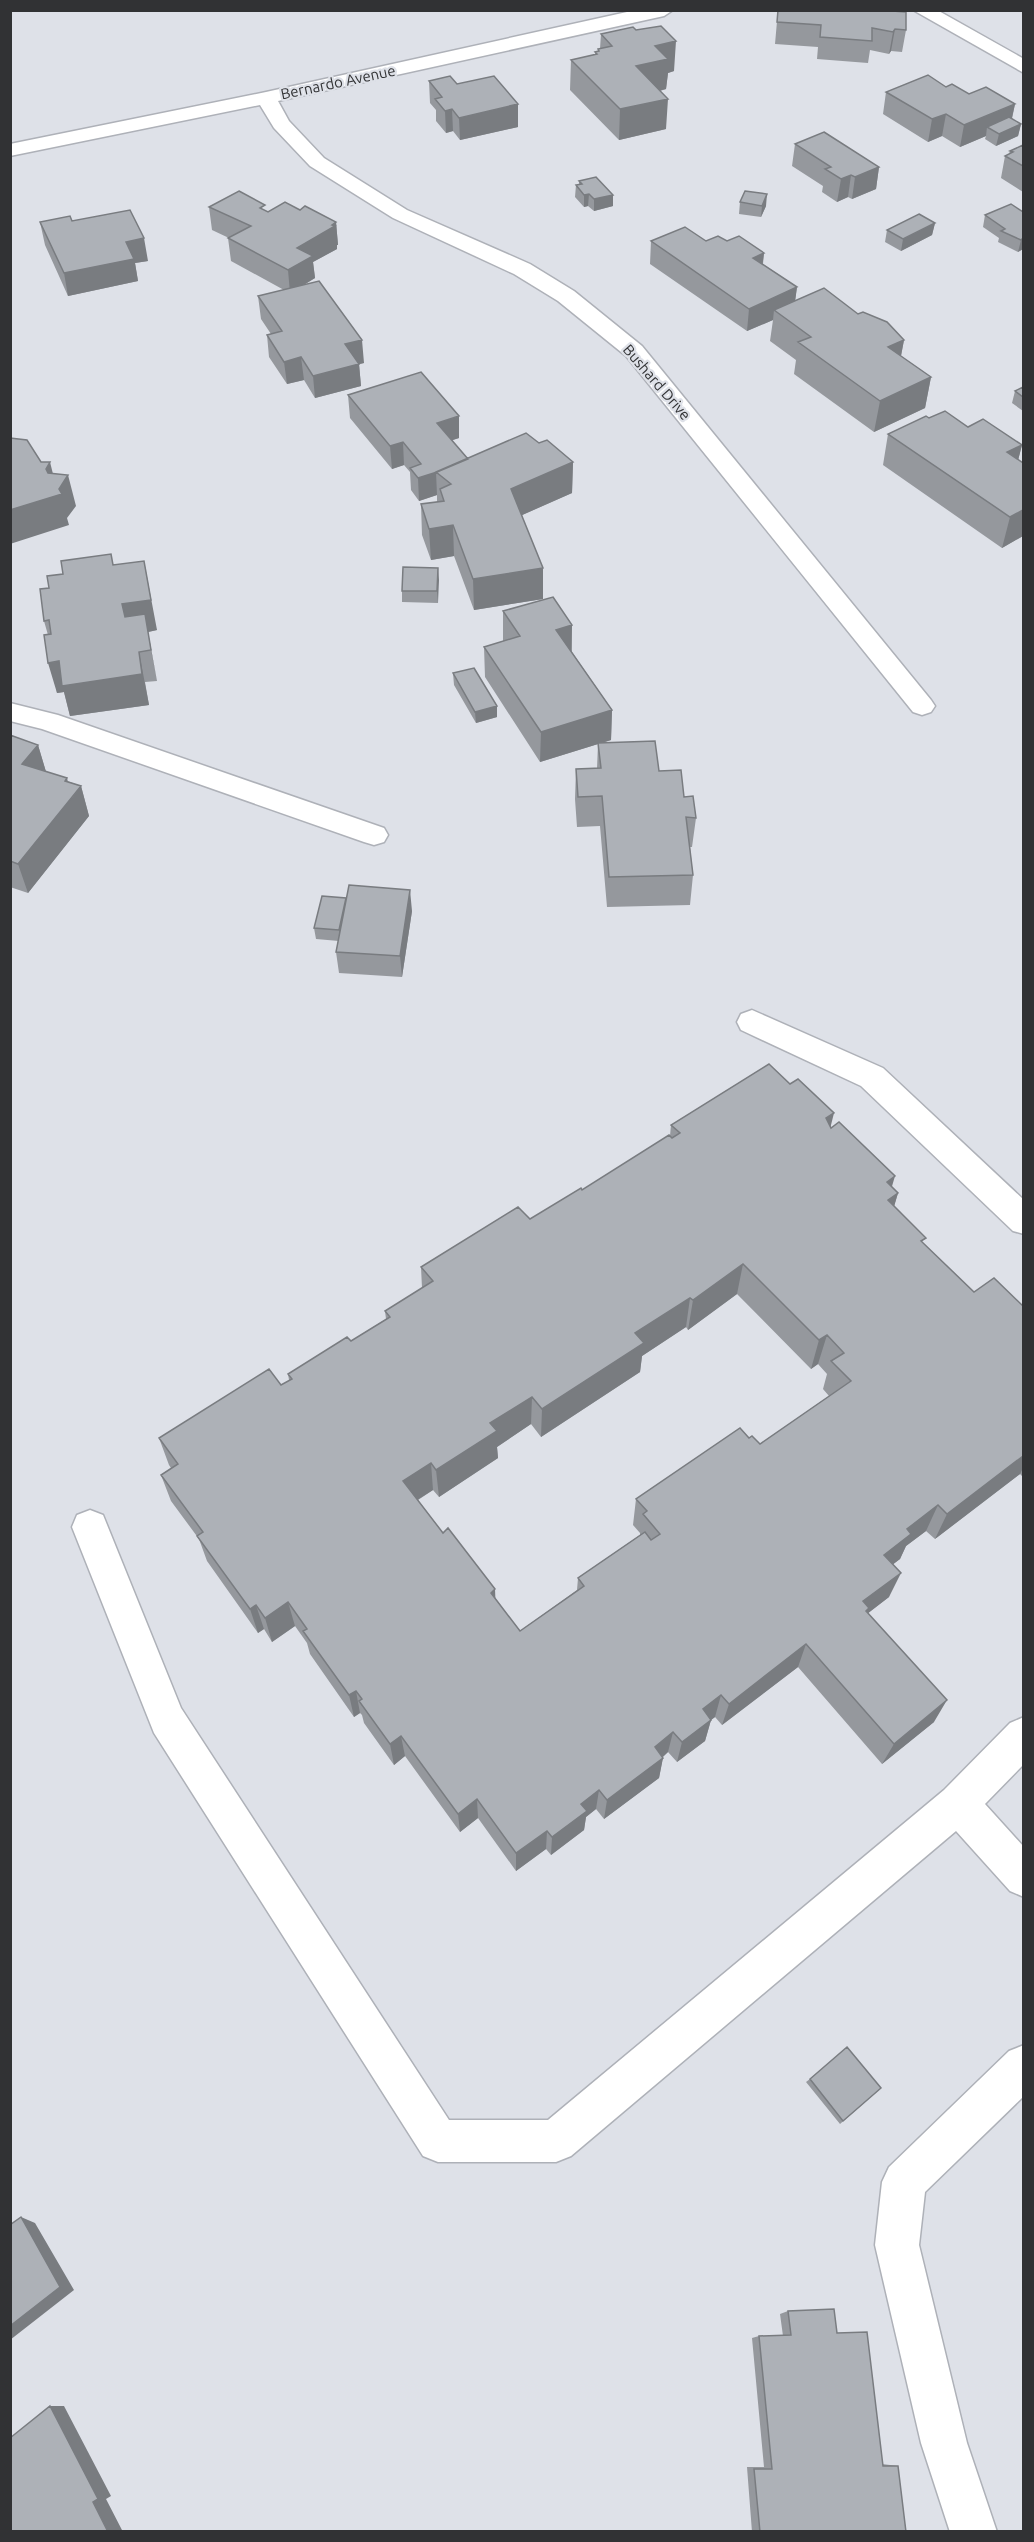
<svg xmlns="http://www.w3.org/2000/svg" width="1034" height="2542" viewBox="0 0 1034 2542" font-family="Ubuntu,sans-serif">
<style>
.lines{fill:none;stroke-linecap:round;stroke-linejoin:round}
.minor-casing{stroke:#aeb1b8;stroke-width:3}
.minor{fill:#fff;fill-rule:evenodd}
.wall{fill:#95989d;fill-rule:evenodd}
.shaded-wall{fill:#797c80}
.building{fill:#adb1b7;stroke:#797c80;stroke-width:1.5;fill-rule:evenodd}
.labels{text-anchor:middle;dominant-baseline:central;stroke-width:4.5;stroke-linejoin:round;paint-order:stroke}
.far-street-label{font-size:15px;fill:#313234;stroke:#dee1e8}
</style>
<rect width="100%" height="100%" fill="#dee1e8"/>
<g class="lines">
<defs>
<path id="minor" d="M636,10H673L664,16L278,101L289,121L324,158L407,210L530,264L574,291L642,346L931,700L935,706L931,712L922,715L913,712L626,356L558,301L514,274L393,218L310,166L274,128L260,105L10,156V144L266,92Z
M913,10H937L1024,59V73Z
M10,703L58,715L384,828L388,835L384,842L374,845L364,842L42,729L10,721Z
M752,1010L883,1068L1024,1200V1234L1013,1231L861,1086L741,1030L737,1022L741,1014Z
M90,1510L103,1515L181,1708L449,2120H548L944,1790L1010,1723L1024,1717V1764L985,1804L1024,1847V1897L1010,1891L956,1831L571,2156L556,2162H438L423,2156L154,1733L72,1527L77,1515Z
M1024,2045V2096L925,2192L919,2245L967,2443L997,2532H950L921,2443L875,2245L882,2182L889,2167L1009,2051Z"/>
</defs>
<use href="#minor" class="minor-casing"/>
<use href="#minor" class="minor"/>
</g>
<path class="wall" d="M778,10L906,30L902,52L891,51L889,54L870,50L868,63L817,59L818,47L775,44Z
M601,34L674,71L668,73L666,89L660,91L666,129L619,140L570,90L571,60L595,55V52L598,51V49H600Z
M429,81L457,84L518,127L460,140L453,131L446,133L436,121V110L430,103Z
M946,87L969,94L1015,104L1012,119L1021,124L1018,136L996,146L985,139L986,136L960,147L942,136L928,142L883,114L886,92Z
M795,144L879,167L876,189L852,199L848,197L837,202L822,192L823,186L792,166Z
M1023,145V192L1001,178L1005,156L1009,154L1010,151Z
M579,181L613,195V206L594,211L588,206L584,207L575,197L576,185H579Z
M740,202L766,206L761,217L739,214Z
M209,207L266,211L268,212L300,210L336,222L338,245H337V249L313,262L315,278L304,285L364,363L359,364L361,386L315,398L304,380L287,384L269,357L267,335L271,334L261,319L258,296L284,290L231,261L228,238H229L212,230Z
M1023,212V249L1018,252L998,242L999,238L983,227L985,215Z
M40,222L148,261L135,263L138,281L68,296L45,245Z
M935,223L932,235L901,251L885,242L887,230Z
M651,241H727L764,253L763,264L797,287L795,300L858,314L904,340L901,356L931,377L925,408L874,432L794,374L796,360L770,341L773,320L747,331L650,264Z
M1023,387V411L1012,403L1015,391Z
M348,395L459,438L452,440L468,459L539,443L573,462L572,493L522,515L543,599L474,610L454,556L431,560L422,535L421,504L437,502V495L419,501L411,490L410,472L404,465L392,469L350,418Z
M929,418L1022,445L1018,460L1023,536L1002,548L883,465L888,434Z
M114,565L157,630L148,632L157,681L145,682L149,705L70,716L64,692L57,693L48,635L44,621L49,588Z
M438,568V603L402,602V591Z
M503,611L572,625V652L612,710L611,740L602,743L659,771L684,797L696,818L692,847H690L693,875L690,905L607,907L600,826L577,827L575,799L576,769H597L598,744L540,762L485,677L484,647L503,641Z
M453,673L497,706V717L476,723L454,685Z
M10,735L38,745L46,772L67,778V781L81,786L89,816L28,893L10,887Z
M412,911L402,977L339,973L336,952L339,941L316,939L314,928Z
M671,1125L830,1126L898,1193L894,1206L924,1244L974,1292L1023,1306V1477L1020,1474L935,1539L926,1531L906,1546L900,1559L893,1564L889,1597L868,1613L934,1722L882,1764L798,1667L722,1725L715,1717L711,1720L705,1741L677,1762L668,1752L663,1757L659,1778L604,1819L596,1809L586,1817L584,1830L551,1855L546,1849L516,1871L478,1818L460,1832L405,1756L394,1765L364,1723L362,1715L360,1713L354,1717L310,1654L307,1643L295,1626L272,1642L264,1629L258,1633L207,1561L199,1539L171,1501L161,1475L171,1468L169,1465L159,1438L281,1385L289,1380L288,1374L351,1341L386,1319L385,1311L422,1288L421,1267L530,1219L582,1190L670,1136ZM737,1294L811,1369L818,1364L827,1374L823,1389L829,1396L760,1444L749,1438L636,1499L633,1525L640,1533V1535L578,1578L577,1590L520,1631L495,1598V1589L443,1533L418,1500L433,1490L439,1497L498,1458L497,1447L531,1424L541,1437L640,1372L642,1356L686,1327L688,1330Z
M810,2079L881,2088L840,2124L806,2082Z
M788,2311L837,2333L882,2464L898,2466L906,2532H752L747,2467H764L752,2338L759,2336H783L780,2314Z"/>
<path class="shaded-wall" d="M895,29L891,51L889,54L893,32Z
M676,41L674,71L668,73L666,89L634,97L636,66L655,46Z
M668,99L666,129L619,140L620,109Z
M518,104V127L460,140L459,118Z
M1015,104L1010,126L987,127L986,136L960,147L964,125Z
M452,109L453,131L446,133L445,111Z
M946,114L942,136L928,142L932,119Z
M1021,124L1018,136L996,146L999,134Z
M879,167L876,189L852,199L855,177Z
M851,175L848,197L837,202L841,179Z
M589,194L588,206L584,207V195Z
M767,194L766,206L761,217L762,206Z
M613,195V206L594,211V199Z
M336,222L338,245H337V249L313,262L315,278L290,293L288,270L297,248Z
M935,223L932,235L901,251L903,239Z
M144,238L148,261L135,263L138,281L68,296L64,273L126,242Z
M1023,238V249L1018,252L1021,240Z
M764,253L761,276L753,258Z
M797,287L794,310H774L773,320L747,331L749,309Z
M362,340L364,363L347,367L345,344Z
M904,340L898,371L888,347Z
M301,357L304,380L287,384L284,362Z
M359,364L361,386L315,398L313,376Z
M931,377L925,408L874,432L880,401Z
M459,416V438L438,445L437,423Z
M403,442L404,465L392,469L390,446Z
M1022,445L1014,476L1007,452Z
M470,461L451,484L436,472L437,495L419,501L418,478Z
M50,462L58,494L59,489L68,475L76,506L67,518L69,525L10,544V510L46,469Z
M573,462L572,493L511,520V489Z
M1023,510V536L1002,548L1010,517Z
M453,525L454,556L431,560L429,529Z
M144,561L157,630L148,632L157,681L151,650L129,634L122,604Z
M438,568L439,580L438,603L437,591Z
M543,568V599L474,610L473,579Z
M572,625L571,656L556,630Z
M139,652L149,705L70,716L64,692L57,693L48,663Z
M497,706V717L476,723L475,712Z
M612,710L611,740L540,762L541,732Z
M38,745L47,775L22,764Z
M67,778L72,798L81,786L89,816L28,893L18,864Z
M410,890L412,911L402,977L400,956Z
M346,898L347,909L340,941L339,930Z
M834,1113L826,1145V1118Z
M895,1176L886,1207L887,1182Z
M898,1193L889,1224L888,1200Z
M743,1264L737,1294L688,1330L693,1300Z
M690,1298L686,1327L642,1356L640,1372L541,1437L542,1409L635,1333Z
M827,1335L818,1364L811,1369L819,1340Z
M532,1397L531,1424L497,1447L498,1458L439,1497L436,1470L490,1423Z
M1023,1456V1468L1020,1474L935,1539L947,1514Z
M431,1463L433,1490L406,1507L403,1481Z
M938,1505L926,1531L906,1546L900,1559L874,1579L884,1555L907,1529Z
M901,1573L889,1597L867,1614L863,1601Z
M495,1589L496,1613L491,1593Z
M288,1602L295,1626L272,1642L265,1618Z
M256,1605L264,1629L258,1633L250,1609Z
M806,1644L798,1667L722,1725L729,1704Z
M356,1691L360,1713L354,1717L349,1695Z
M721,1695L715,1717L711,1720L705,1741L677,1762L682,1742L703,1709Z
M947,1700L934,1722L882,1764L894,1744Z
M673,1732L668,1752L651,1767L655,1747Z
M401,1736L405,1756L394,1765L390,1744Z
M663,1758L659,1778L604,1819L607,1800Z
M599,1790L596,1809L586,1817L584,1830L551,1855L552,1837L581,1804Z
M477,1799L478,1818L460,1832L458,1814Z
M547,1831L546,1849L516,1871V1853Z
M21,2217L35,2223L74,2290L10,2340V2326Z
M50,2406H64L111,2496L106,2499L123,2532H108L93,2502Z"/>
<path class="building" d="M778,10H878L906,12V30L895,29L893,32L872,28V41L820,37L821,25L777,22Z
M661,26L676,41L655,46L668,59L636,66L668,99L620,109L571,60L597,54L595,52L599,51L598,49L612,46L601,34L633,27L636,30Z
M928,75L946,87L952,84L969,94L986,87L1015,104L964,125L946,114L932,119L886,92Z
M450,76L457,84L494,76L518,104L459,118L452,109L445,111L435,99L442,97L429,81Z
M1009,117L1021,124L999,134L987,127Z
M824,132L879,167L855,177L851,175L841,179L825,169L831,167L795,144Z
M1023,145V166L1005,156L1013,152L1010,151Z
M596,177L613,195L594,199L589,194L584,195L576,185L582,184L579,181Z
M239,191L265,205L260,208L268,212L285,202L300,210L305,206L336,222L332,225L335,226L297,248L313,256L288,270L228,238L251,226L209,207Z
M745,191L767,194L762,206L740,202Z
M1011,204L1023,212V238L1021,240L1001,231L1005,229L985,215Z
M130,210L144,238L126,242L134,259L64,273L40,222L70,216L72,221Z
M919,214L935,223L903,239L887,230Z
M685,227L706,241L718,236L727,241L739,236L764,253L753,258L797,287L749,309L651,241Z
M319,281L362,340L345,344L359,364L313,376L301,357L284,362L267,335L282,331L258,296Z
M824,288L858,314L863,312L887,322L904,340L888,347L931,377L880,401L798,342L811,337L774,310Z
M421,372L459,416L437,423L468,459L437,472L418,478L410,468L421,464L403,442L390,446L348,395Z
M1023,387V397L1015,391Z
M945,411L968,427L983,419L1022,445L1007,452L1023,463V510L1010,517L888,434L926,416L929,418Z
M526,433L539,443L547,440L573,462L511,489L543,568L473,579L453,525L429,529L421,504L444,501L440,489L451,484L436,472Z
M10,438L27,440L41,462H50L46,469L48,473L68,475L59,489L62,494L10,510Z
M111,554L113,565L144,561L151,600L122,604L125,617L145,614L151,650L139,652L142,674L62,686L59,661L48,663L44,635L51,634L49,620L44,621L40,589L49,588L47,576L63,574L61,561Z
M403,567L438,568L437,591H402Z
M553,597L572,625L556,630L612,710L541,732L484,647L520,636L503,611Z
M474,668L497,706L475,712L453,673Z
M10,735L38,745L22,764L67,778L65,781L81,786L18,864L10,861Z
M655,741L659,771L681,770L684,797L693,796L696,818L686,817L693,875L609,877L602,796L578,797L576,769L601,768L598,743Z
M349,885L410,890L400,956L336,952Z
M322,896L346,898L339,930L314,928Z
M769,1064L790,1084L798,1079L834,1113L826,1118L831,1128L839,1122L895,1176L887,1182L898,1193L888,1200L926,1238L921,1241L974,1292L994,1278L1023,1306V1456L947,1514L938,1505L907,1529L911,1534L884,1555L901,1573L863,1601L869,1608L866,1611L947,1700L894,1744L806,1644L729,1704L721,1695L703,1709L711,1720L682,1742L673,1732L655,1747L663,1758L607,1800L599,1790L581,1804L587,1811L552,1837L547,1831L516,1853L477,1799L458,1814L401,1736L390,1744L359,1701L362,1699L356,1691L349,1695L303,1631L307,1629L288,1602L265,1618L256,1605L250,1609L197,1536L203,1532L161,1475L178,1464L159,1438L269,1369L281,1385L292,1379L288,1374L347,1337L351,1341L390,1317L385,1311L433,1281L421,1267L518,1207L530,1219L581,1188L582,1190L669,1135L672,1138L680,1133L671,1125ZM743,1264L819,1340L827,1335L844,1353L831,1361L851,1381L760,1444L752,1436L749,1438L740,1428L636,1499L647,1511L643,1514L660,1534L651,1540L645,1532L578,1578L584,1586L520,1631L491,1593L495,1589L448,1528L443,1533L403,1481L431,1463L436,1470L497,1431L490,1423L532,1397L542,1409L644,1343L635,1333L690,1298L693,1300Z
M847,2047L881,2088L843,2121L810,2079Z
M21,2217L60,2287L10,2326V2225Z
M834,2309L837,2333L867,2332L883,2466H898L906,2532H760L754,2469H772L759,2336L791,2335L788,2311Z
M50,2406L98,2499L93,2502L108,2532H10V2438Z"/>
<g class="labels">
<g class="far-street-label">
<text transform="translate(338 82) rotate(-12)">Bernardo Avenue</text>
<text transform="translate(657 382) rotate(49)">Bushard Drive</text>
</g>
</g>
<rect width="1034" height="2542" fill="none" stroke="#313234" stroke-width="24"/>
</svg>
